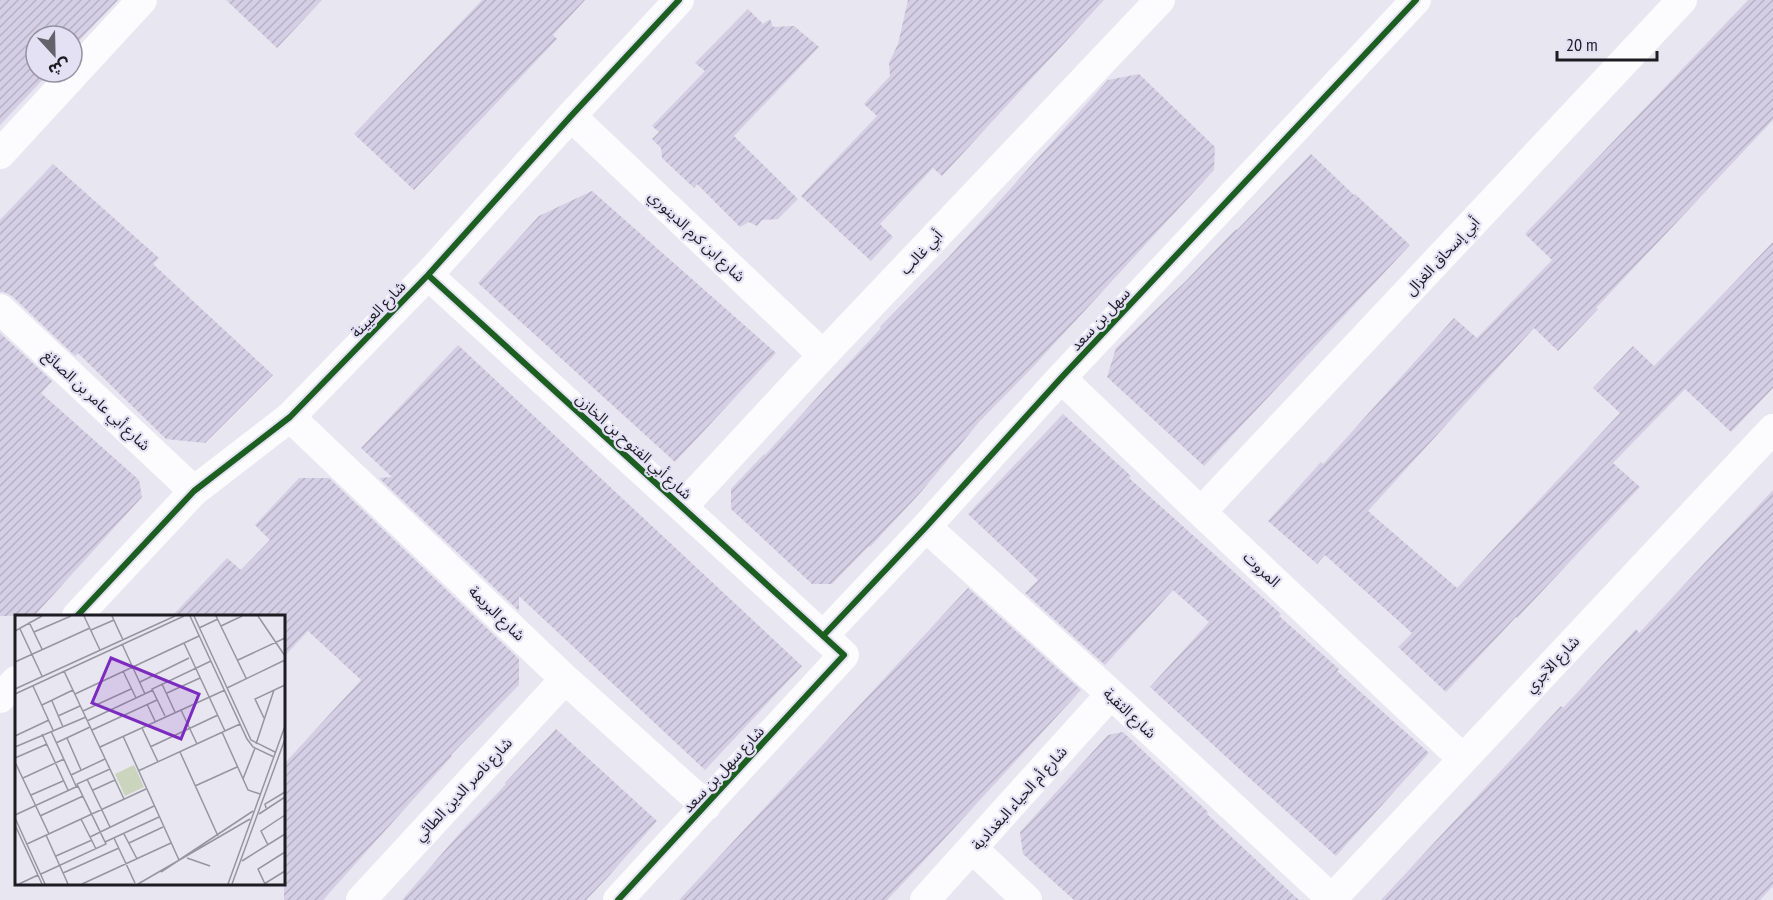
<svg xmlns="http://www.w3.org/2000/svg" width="1773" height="900" viewBox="0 0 1773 900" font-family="'PT Sans Narrow','Noto Sans Arabic',sans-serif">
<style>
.building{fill:url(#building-hatch)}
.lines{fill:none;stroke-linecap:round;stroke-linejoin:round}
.street{stroke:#fcfbfd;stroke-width:30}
.cycleway-casing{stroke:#e4e1f5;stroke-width:10}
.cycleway{stroke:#1b5e20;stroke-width:6}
.labels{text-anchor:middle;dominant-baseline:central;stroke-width:4.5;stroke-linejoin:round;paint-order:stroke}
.street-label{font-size:15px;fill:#1d1c23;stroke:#e4e1f5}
.inset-road{fill:none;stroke:#97959f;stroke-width:1.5}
.view{fill:#7b2cbf;fill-opacity:0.15;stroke:#7b2cbf;stroke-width:3}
.inset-edge{fill:none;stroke:#1d1c23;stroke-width:3}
</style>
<defs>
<pattern id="building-hatch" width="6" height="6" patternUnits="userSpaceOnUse" patternTransform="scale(1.5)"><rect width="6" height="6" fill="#d4cfe4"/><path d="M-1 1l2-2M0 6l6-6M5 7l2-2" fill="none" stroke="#b6b1c3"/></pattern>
</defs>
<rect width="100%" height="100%" fill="#e8e6f1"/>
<path class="building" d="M0,0H118L72,48V36H36V72H50L0,125Z
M226,0H322L277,48Z
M482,0H585L553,35L557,39L414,190L354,134Z
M908,0H1104L942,176L933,168L880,224L893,237L871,261L801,196L877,116L864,104L890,76L889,63L898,44Z
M1748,0H1773V120L1596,308L1598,309L1558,351L1534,328L1368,511L1457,588L1620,413L1593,388L1633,346L1654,366L1773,242V388L1731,432L1685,389L1613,463L1640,487L1517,618L1516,617L1446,692L1398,647L1412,633L1325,555L1317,564L1268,521L1321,462L1323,464L1454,318L1477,338L1552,260L1525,234Z
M748,9L763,24L770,19L773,27L794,26L819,47L734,136L798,199L778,219L762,220L757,226L749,222L740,227L697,184L694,188L662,158L661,148L652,139L659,132L652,126L705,71L695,63Z
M1139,74L1215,147L1214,170L1032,368L979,422L921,492L870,547L869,546L832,584H812L731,509V489L764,454L765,455L823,391L881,328L880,327L948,258L1108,80Z
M1311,154L1354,195L1355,194L1410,245L1204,466L1107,377L1116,348L1186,281L1236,229L1237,230Z
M53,164L159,258L153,264L273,375L205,443L166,439L78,353L75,356L12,296L4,292H0V220Z
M592,191L776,353L675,462L478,283L539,216Z
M0,333L52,381L41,393L139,480L142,497L34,616H0Z
M458,345L802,666L705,770L519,596V611L379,478L392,477L361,448Z
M1063,414L1131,476L1129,478L1281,614L1279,616L1339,669L1337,671L1429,753L1336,856L1246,775L1150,687L1209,622L1173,590L1105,665L1025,593L1038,580L968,514Z
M299,478H329L519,659V685L451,755L452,756L323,900H284V764L361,680L308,631L284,657V616H172L227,558L241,570L270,540L255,525Z
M1773,490V886L1760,900H1381L1561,706L1563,708L1636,629L1639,633Z
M968,588L1081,690L922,863L887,900H679Z
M556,729L657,821L608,877L586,900H402L459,834L506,784L505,783Z
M1123,732L1208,812L1207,814L1299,900H1074L1023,854L1020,832L1108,735Z"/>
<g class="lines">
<path class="street" d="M571,116L823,355
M0,154L142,0
M428,275L844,655L618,900
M0,309L194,491
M1061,378L1201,512L1463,759
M290,417L565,679L706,806
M683,506L823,355L1160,0
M1201,512L1682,0
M926,527L1111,694L1333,900
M77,616L194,491L290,417L428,275L571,116L679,0
M823,636L926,527L1061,378L1416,0
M0,698L16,681
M973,849L1027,900
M361,900L565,679
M925,900L1111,694
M1331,900L1773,429"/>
<defs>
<path id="cycleway" d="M428,275L844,655L618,900
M77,616L194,491L290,417L428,275L571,116L679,0
M823,636L926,527L1061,378L1416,0"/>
</defs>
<use href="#cycleway" class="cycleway-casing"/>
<use href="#cycleway" class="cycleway"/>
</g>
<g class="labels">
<g class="street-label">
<text transform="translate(697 236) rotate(43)">شارع ابن كرم الدينوري</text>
<text transform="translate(921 252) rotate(-47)">أبي غالب</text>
<text transform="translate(1442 256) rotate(-47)">أبي إسحاق الغزال</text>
<text transform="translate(378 309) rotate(-46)">شارع العيينة</text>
<text transform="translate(1100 319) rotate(-47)">سهل بن سعد</text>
<text transform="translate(97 400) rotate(43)">شارع أبي عامر بن الصائغ</text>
<text transform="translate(634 446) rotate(42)">شارع أبي الفتوح بن الخازن</text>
<text transform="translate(1262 569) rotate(43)">المروت</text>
<text transform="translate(497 613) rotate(44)">شارع البريمة</text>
<text transform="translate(1552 664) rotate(-47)">شارع الآجري</text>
<text transform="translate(1130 713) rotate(43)">شارع الثقبة</text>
<text transform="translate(723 769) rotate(-47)">شارع سهل بن سعد</text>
<text transform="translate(463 789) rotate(-47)">شارع ناصر الدين الطائي</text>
<text transform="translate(1019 798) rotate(-48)">شارع أم الحياء البغدادية</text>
</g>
</g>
<g transform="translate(15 615)">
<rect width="270" height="270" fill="#e8e6f1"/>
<path d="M119,150L129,172L110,181L100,159Z" fill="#cbd5bd"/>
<path class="inset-road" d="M69,1L85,35M97,1L108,25M175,1L232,124L238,132L259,142M179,1L236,125L260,137M201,1L231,63M243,1L270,41M14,7L27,34M206,11L227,1M184,13L203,4M5,14L27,61M76,15L99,5M0,16L27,1M19,17L56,1M169,28L210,116M107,29L130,79M223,45L270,23M0,47L75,13M49,56L109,184M108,56L121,83M125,67L174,43M147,69L160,97M18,71L38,115M212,73L270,45M0,74L160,1M152,78L185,63M0,79L169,1M60,79L184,21M37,86L48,112M132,89L140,106M27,90L58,75M166,95L182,129M68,96L116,74M43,101L65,91M150,101L137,74L196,46M249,103L240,84L270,70M72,106L138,75M127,113L143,147M77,115L142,85M36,116L61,171M207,117L233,175L245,179M27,119L53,175M0,121L34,105M108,121L164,245M52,123L66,155M41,128L75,112M241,129L259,75M0,132L71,102M85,132L210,75M135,132L203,100M165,137L203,221M0,143L32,129M0,147L34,219M123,156L225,109M56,160L90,144M8,163L49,144M72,164L95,212M228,164L240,133M180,171L222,152M78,175L100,165M16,180L48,166M251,193L250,189L270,177M244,199L270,182M0,200L63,171M25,201L68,181M0,203L30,269M66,204L81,234M0,210L27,269M109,219L122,244M31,220L53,269M75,222L139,191M99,223L120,268M90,227L144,202M114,228L148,212M12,229L131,174M253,230L246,216L270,200M41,241L77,225M172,243L195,251M227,246L270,219M146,257L238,196M48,258L104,233M26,259L91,229L62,169L95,154M4,269L23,260M67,269L156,228M123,269L235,204M213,269L270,111M217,269L270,124M249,269L270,256M250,269L243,254L270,237"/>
<path class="view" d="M96,43L184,79L166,124L77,88Z"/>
<rect width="270" height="270" class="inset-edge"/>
</g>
<g transform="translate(54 54) rotate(158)"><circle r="28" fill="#e4e1f5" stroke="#9492a1" stroke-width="1.5"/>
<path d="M0-4.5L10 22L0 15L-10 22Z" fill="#64636b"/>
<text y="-9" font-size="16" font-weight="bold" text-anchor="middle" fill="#1d1c23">ش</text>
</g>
<path d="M1557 51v9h100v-9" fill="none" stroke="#1d1c23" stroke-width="3"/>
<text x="1566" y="51" font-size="18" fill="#1d1c23" stroke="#e4e1f5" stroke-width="4.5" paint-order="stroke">20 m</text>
</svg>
